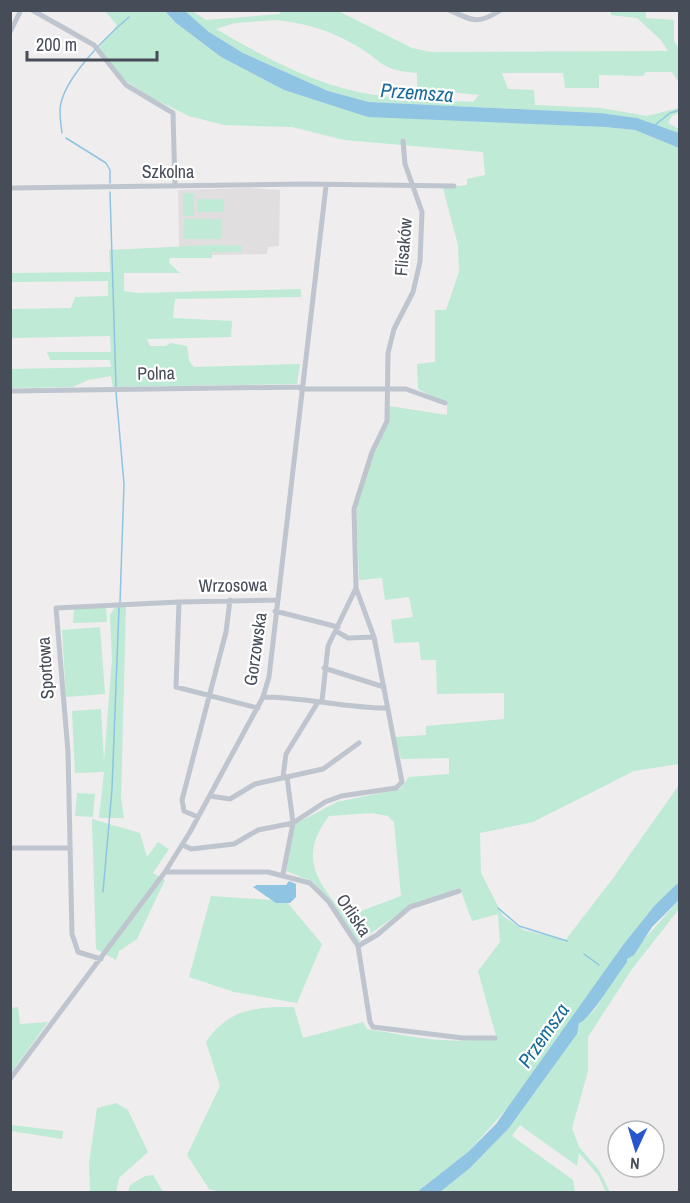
<svg xmlns="http://www.w3.org/2000/svg" width="690" height="1203" viewBox="0 0 690 1203" font-family="'Archivo Narrow',sans-serif">
<style>
.education{fill:#e0dede}
.green{fill:#beead6;fill-rule:evenodd}
.water{fill:#8fc4e3}
.lines{fill:none;stroke-linecap:round;stroke-linejoin:round}
.stream{stroke:#8fc4e3;stroke-width:1.5}
.street{stroke:#bfc5ce;stroke-width:5}
.labels{text-anchor:middle;dominant-baseline:central;stroke-width:4.5;stroke-linejoin:round;paint-order:stroke}
.street-label{font-size:18px;fill:#474d58;stroke:#fff}
.water-label{font-size:20px;font-style:italic;fill:#186a99;stroke:#fff}
</style>
<rect width="100%" height="100%" fill="#efeded"/>
<path class="education" d="M250,188L280,190L279,246L268,247L267,254L212,255L211,247H179L178,190Z"/>
<path class="green" d="M105,11H165L176,23L221,57L284,90L368,116L605,127L635,130L679,148V764L634,771L533,822L480,833L481,873L503,916L523,930L562,939L564,942L614,877L679,785V882L655,905L623,945L520,1094L468,1152L417,1192H221L209,1189L187,1155L220,1086L206,1042C229,1008 256,1007 294,1007L303,1038L363,1022L367,1029C409,1036 455,1047 496,1036L478,971L500,942L498,914L472,921L460,888L414,903L358,942L314,882L286,871L295,824L337,802L400,789L409,777L449,774V758L401,759L395,737L426,735V726L504,719V693L437,694L436,660H421L419,642L394,643L391,620L413,617L409,597L385,600L382,578L359,580L356,498L376,443L389,422V406L447,415V404L418,389L417,364L435,362V310H446L459,272L458,245L443,188L467,185V179L485,175L483,152L344,140L292,127L224,125L189,116L152,98L120,77L99,48L117,25ZM372,813L388,816L394,822L401,896L361,911L349,921C321,885 295,860 329,816Z
M185,11H192L206,20L280,14V11H338L412,48L431,52L668,51L661,40L637,18L611,15V11H646V18L674,20V41L679,49V83L672,72H646L643,76L599,75V88H565L563,73H502L508,89L534,90L535,105L601,108L647,116L679,108V113L672,116L668,123L679,129V133L637,118L600,113L369,102L328,91L243,53L209,32ZM276,20C304,23 330,30 355,45C384,61 378,70 417,73V87L421,89L479,95L473,102C434,100 393,100 354,91C305,80 259,54 216,29L235,23Z
M194,193V216H183V194Z
M197,199H224V212H198Z
M184,219H221V239H184Z
M212,245L242,246L241,252H212V258H170L169,263L180,273H124V291L136,293L301,289V297L175,299L173,318L232,321L231,337L147,339L150,346H166L170,343L187,346L189,361L194,367L300,364L297,384L113,387L111,376L88,380L73,387L11,388V369L111,367L110,360H50L47,352H111L110,336L10,338L11,309L71,308L75,297L108,296V281L11,282V273L110,272L109,250Z
M106,606L107,622L73,623L74,609Z
M126,606L121,798L124,818H99L104,772L75,773L72,711L101,709L104,762L112,659L110,615L115,607Z
M100,627L105,694L66,697L62,630Z
M77,793L95,794L93,817L75,816Z
M92,819L140,833L147,857L158,842L169,849L153,873L165,880L137,939L119,951L116,960L96,949Z
M211,896L286,901L322,944L297,1003L234,992L189,977Z
M679,900V909L632,969L588,1037V1071L572,1128L579,1147L599,1170L610,1192H606L598,1175L579,1153L577,1166L520,1125L512,1136L573,1180L575,1192H440L470,1168L509,1128L577,1034L579,1023L593,1012L627,959Z
M18,1007L20,1024L48,1022L11,1073V1008Z
M116,1103L128,1110L148,1152L119,1178L116,1192H90L89,1163L97,1108Z
M10,1125L63,1131L62,1139L11,1131Z
M153,1175L163,1192H128L130,1185L145,1176Z"/>
<path class="water" d="M165,11H185L209,32L243,53L328,91L369,102L600,113L637,118L679,133V148L635,130L605,127L368,117L284,90L221,57L176,23Z
M289,881L296,884V897L290,903H276L253,887L257,885H286Z
M679,882V900L652,927L634,955L627,959V962C616,976 590,1020 579,1023L577,1034L509,1128L470,1168L440,1192H417L468,1152L496,1124L623,945L655,905Z"/>
<g class="lines">
<path class="stream" d="M655,125L670,113L680,110
M62,133C61,126 60,117 60,110C61,80 108,35 129,17
M66,138L106,163L110,170V183
M110,192L116,386
M116,392L124,484L120,603
M103,892L112,789L119,608
M498,908L519,926L567,941
M584,954L599,965"/>
<path class="street" d="M32,10L94,45L126,85L173,113L175,186
M449,10C474,21 477,25 501,10
M10,32L21,10
M10,188L303,184L454,186
M301,389H406L445,403
M10,391L301,387
M275,611L338,627
M336,631L348,638L374,637
M324,668L384,687
M263,697C304,697 345,708 386,708
M322,701L328,646L356,588
M258,708L176,687L179,602L277,600
M283,777L286,754L318,702
M210,796L230,799L255,784L323,769L359,743
M198,817L184,811L182,800L226,632L230,600
M183,845L191,849L234,844L258,830L293,823L325,802L341,796L396,788L402,782L374,637L356,588L354,509L372,452L387,421L388,353L394,329L413,292L420,262L422,212L405,164L403,141
M10,848H70
M165,872H268L310,883L329,902L358,946L370,1022L373,1027L463,1038H495
M283,874L293,823L287,777
M358,946L377,935L410,907L459,891
M101,959L78,952L72,934L68,752L56,608L179,602
M10,1079L165,872L190,832L263,697L269,677L326,186"/>
</g>
<g class="labels">
<g class="street-label">
<text x="168" y="171">Szkolna</text>
<text transform="translate(403 247) rotate(-85)">Flisaków</text>
<text transform="translate(156 373) rotate(-1)">Polna</text>
<text transform="translate(233 585) rotate(-1)">Wrzosowa</text>
<text transform="translate(255 649) rotate(-82)">Gorzowska</text>
<text transform="translate(45 668) rotate(-94)">Sportowa</text>
<text transform="translate(354 915) rotate(56)">Orliska</text>
</g>
<g class="water-label">
<text transform="translate(417 92) rotate(4)">Przemsza</text>
<text transform="translate(543 1035) rotate(-55)">Przemsza</text>
</g>
</g>
<rect width="690" height="1203" fill="none" stroke="#474d58" stroke-width="24"/>
<g transform="translate(636 1149) rotate(184)"><circle r="28" fill="#ffffff" stroke="#b5b8bc" stroke-width="1.5"/>
<path d="M0-4.5L10 22L0 15L-10 22Z" fill="#2856cd"/>
<text y="-9" font-size="16" font-weight="bold" text-anchor="middle" fill="#474d58">N</text>
</g>
<path d="M27 51v9h130v-9" fill="none" stroke="#474d58" stroke-width="3"/>
<text x="36" y="51" font-size="18" fill="#474d58" stroke="#ffffff" stroke-width="4.5" paint-order="stroke">200 m</text>
</svg>
